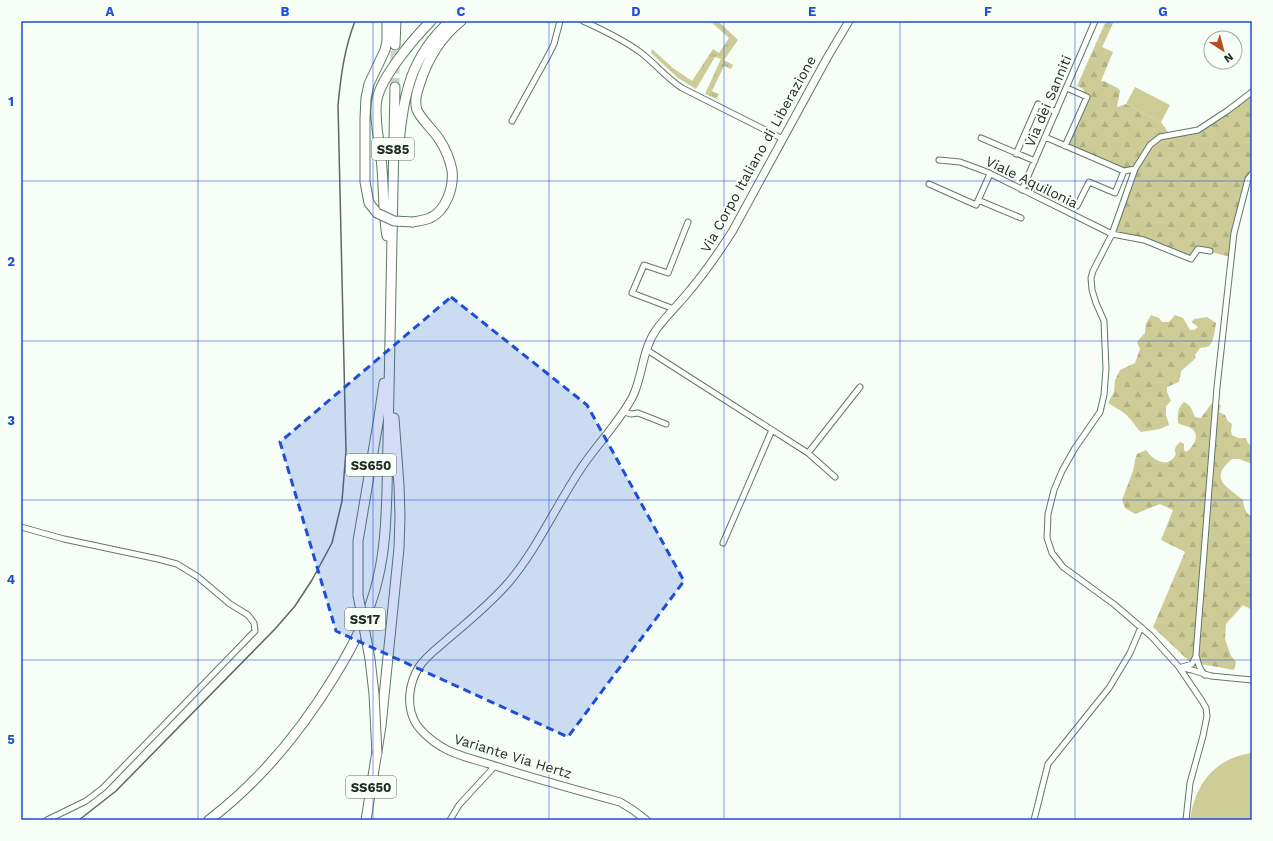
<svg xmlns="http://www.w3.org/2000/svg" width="1273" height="841" viewBox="0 0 1273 841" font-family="'Work Sans',sans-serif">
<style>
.grass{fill:url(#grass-tufts)}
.forest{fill:url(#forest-firs)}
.garden{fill:#cdcc97}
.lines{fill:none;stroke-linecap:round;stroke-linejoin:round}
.highway-tunnel{stroke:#ccd4cd;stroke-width:9;stroke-dasharray:9 4.5;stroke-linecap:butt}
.street-casing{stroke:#5e7a64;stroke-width:7}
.secondary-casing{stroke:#5e7a64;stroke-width:9}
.highway-casing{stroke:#5e7a64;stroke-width:11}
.street{stroke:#fff;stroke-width:5}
.secondary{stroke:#fff;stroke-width:7}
.highway{stroke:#fff;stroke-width:9}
.rail{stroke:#5d685f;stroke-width:1.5}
.highway-bridge-casing{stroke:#5e7a64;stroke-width:11;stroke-linecap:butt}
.highway-bridge{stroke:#fff;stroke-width:9}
.marked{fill:#1d4ed8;fill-opacity:0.2;stroke:#1d4ed8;stroke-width:3;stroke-dasharray:8 5;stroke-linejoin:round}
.grid{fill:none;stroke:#1d4ed8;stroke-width:1;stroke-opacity:0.55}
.labels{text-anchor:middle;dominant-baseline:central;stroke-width:4;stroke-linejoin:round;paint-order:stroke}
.shield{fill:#f7fef8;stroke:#616c63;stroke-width:1}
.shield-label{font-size:13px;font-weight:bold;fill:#212d23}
.street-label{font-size:14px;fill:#212d23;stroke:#f7fef8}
.neatline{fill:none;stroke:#1d4ed8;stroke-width:1.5}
.grid-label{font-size:13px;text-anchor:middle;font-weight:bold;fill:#1d4ed8}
</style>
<defs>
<pattern id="grass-tufts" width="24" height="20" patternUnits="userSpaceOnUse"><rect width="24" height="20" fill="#cdcc97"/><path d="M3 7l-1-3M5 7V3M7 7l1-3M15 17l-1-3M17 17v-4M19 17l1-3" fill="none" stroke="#b0b082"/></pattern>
<pattern id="forest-firs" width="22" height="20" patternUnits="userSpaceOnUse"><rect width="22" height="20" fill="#cdcc97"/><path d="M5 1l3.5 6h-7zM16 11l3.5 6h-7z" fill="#b0b082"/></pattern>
</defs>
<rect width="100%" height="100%" fill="#f7fef8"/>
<path class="grass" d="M710,21H718L738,40L724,60L733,65L731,69L724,66L712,91L719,94L717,99L705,94L721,59L715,57L696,89L678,78L651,53L652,49L673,68L692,81L713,49L719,53L729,38Z
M1106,21H1114L1104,43L1097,41Z"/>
<path class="forest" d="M1097,41L1104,43L1102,47L1113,52L1101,81H1104L1119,89L1120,91L1117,107L1126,104L1161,122L1170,135L1198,130L1252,92V174L1248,179L1231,257L1198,249L1191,259L1144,240L1112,234L1135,170L1124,171L1065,146L1087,97L1083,89L1077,86Z
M1151,315L1159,318L1162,322H1169L1175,315L1183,318L1190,330H1194L1198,327L1192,322L1194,319L1207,317L1216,323C1215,329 1214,345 1207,347C1205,348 1202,347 1200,348L1195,355L1196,358L1181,371L1179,382L1167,387V392L1171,401L1166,406V415L1169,425L1160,429L1141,432C1135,427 1135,424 1130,419C1125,412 1116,408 1108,403L1114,392L1115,380L1120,370L1135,363L1140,349L1137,342L1145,333L1146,324Z
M1184,402C1191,405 1192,410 1195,417L1201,418L1211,404L1218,403L1221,406L1219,412L1225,415L1228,421L1232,424L1231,431L1232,435L1238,438H1246L1248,443L1252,447V464L1239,459H1232C1208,480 1227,486 1243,500C1244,507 1245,513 1252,517V610L1243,605L1226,624L1225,639L1231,656L1236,662L1234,670L1190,662L1153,627L1185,552L1161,540L1173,510L1160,504L1135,514L1125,508L1122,500L1133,471L1135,460L1137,454L1146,450C1153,460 1168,470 1176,454C1173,449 1176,446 1180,442L1184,444V450L1186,452C1194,447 1202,433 1189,427C1185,425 1182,426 1178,423C1177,415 1178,407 1184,402Z"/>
<path class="garden" d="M1135,87L1170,105L1161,122L1126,104Z
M1252,753V820H1190C1195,784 1215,758 1252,753Z"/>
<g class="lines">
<path class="highway-tunnel" d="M395,87V45"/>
<defs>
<path id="street" d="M583,21C603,30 622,39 640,52C655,63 666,78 682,88L783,139
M512,121L549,54L554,44L560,21
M1045,137L1124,171L1135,169
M981,138L1035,161
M1065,146L1087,97L1067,88
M1016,154L1038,104L1056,112
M939,160L960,162L987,172L1112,234L1144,240L1191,259L1198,249L1210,251
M1025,183L1077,206L1089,182L1115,193L1124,171
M929,184L976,205L990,174
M1022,190L1095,21
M978,200L1021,218
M674,309L632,293L644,265L668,273L688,222
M647,350L808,453L835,477
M624,412L631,414L638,413L666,424
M808,453L860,387
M21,527L64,539L158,559L177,564L198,577L230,604L248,615L254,623L255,631L103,788L86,801L47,820
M723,543L772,430
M1179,667L1192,670L1211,676L1252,680
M1182,667L1192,664L1196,656
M1205,675C1199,669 1198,663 1196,655L1217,387L1234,233L1248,179L1252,174
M450,820L459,805L495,766
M1034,820L1048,764L1109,688L1130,653L1141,627
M1186,820L1190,783L1203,736L1207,716L1206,708L1202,701L1179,667L1151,636L1115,605L1063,567L1052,553L1047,538L1048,514L1054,490L1062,471L1075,448L1100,412L1104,395L1106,369L1104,321L1096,303L1092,290L1091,278L1093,271L1112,234L1135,169L1150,145L1160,137L1198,130L1227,111L1252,92"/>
<path id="secondary" d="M646,820L633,810L620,802C576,790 532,778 489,764C474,759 456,756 442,747C433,742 421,732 415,722C406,705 409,683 419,667C426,656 439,647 449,638C470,620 491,603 509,582C537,549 556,506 580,470C596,445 619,423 633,396C643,375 642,350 656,330C666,316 680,303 691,289C706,271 719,252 732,232L827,58L849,21"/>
<path id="highway" d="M395,45L396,21
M399,145C403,95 411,56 450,21
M377,213L369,203L365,182V118L366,98L369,84L385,50L387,41V21
M413,222C418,221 425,220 430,218C446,211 454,187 452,170C450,160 445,148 439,139C434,131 420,118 417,110C414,101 417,92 420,83C428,58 441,37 461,21
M387,236C383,214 384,191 382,169C381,148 373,118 377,99C382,76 414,38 431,21
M358,595V541L379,417L384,383
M209,820C259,782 301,731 334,677C353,646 370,614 378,578C385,549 386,520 387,491L395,87
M366,820L381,726L399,548L400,517L399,485L394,418"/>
</defs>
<use href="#street" class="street-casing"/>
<use href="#secondary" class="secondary-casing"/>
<use href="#highway" class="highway-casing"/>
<use href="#street" class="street"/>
<use href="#secondary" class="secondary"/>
<use href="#highway" class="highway"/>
<path class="rail" d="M79,820L116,791L275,629L295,606L312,580L332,543L342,501L346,451L338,105C341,75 344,50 355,21"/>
<defs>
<path id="highway-bridge" d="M377,213L394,221L413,222
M358,595L370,659L374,694L377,754"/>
</defs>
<use href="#highway-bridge" class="highway-bridge-casing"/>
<use href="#highway-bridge" class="highway-bridge"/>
</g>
<path class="marked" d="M451,297L587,405L684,581L568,737L336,631L280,442Z"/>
<path class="grid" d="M198,21V820M373,21V820M549,21V820M724,21V820M900,21V820M1075,21V820M21,181H1252M21,341H1252M21,500H1252M21,660H1252"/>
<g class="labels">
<g class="shield">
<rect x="372" y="138" width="42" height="22" rx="3"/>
<rect x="346" y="454" width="50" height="22" rx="3"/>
<rect x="345" y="608" width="40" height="22" rx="3"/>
<rect x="346" y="776" width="50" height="22" rx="3"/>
</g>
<g class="shield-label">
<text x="393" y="149">SS85</text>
<text x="371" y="465">SS650</text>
<text x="365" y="619">SS17</text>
<text x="371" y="787">SS650</text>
</g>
<g class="street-label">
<text transform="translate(1048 101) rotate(-67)">Via dei Sanniti</text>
<text transform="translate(758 154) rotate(-61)">Via Corpo Italiano di Liberazione</text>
<text transform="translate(1032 182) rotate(26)">Viale Aquilonia</text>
<text transform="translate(513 756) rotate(17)">Variante Via Hertz</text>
</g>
</g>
<rect width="1273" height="841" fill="none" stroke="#f7fef8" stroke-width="44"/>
<g transform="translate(1223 50) rotate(144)"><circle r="19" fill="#f7fef8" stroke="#a1aaa3"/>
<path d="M0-3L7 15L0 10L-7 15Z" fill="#b44e22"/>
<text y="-6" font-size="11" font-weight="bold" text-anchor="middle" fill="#212d23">N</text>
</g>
<rect x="22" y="22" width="1229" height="797" class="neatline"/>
<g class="grid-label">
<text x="110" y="16">A</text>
<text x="285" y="16">B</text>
<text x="461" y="16">C</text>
<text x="636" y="16">D</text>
<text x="812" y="16">E</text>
<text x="988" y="16">F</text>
<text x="1163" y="16">G</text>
<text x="11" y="106">1</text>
<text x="11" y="266">2</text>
<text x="11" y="425">3</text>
<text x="11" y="584">4</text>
<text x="11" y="744">5</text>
</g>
</svg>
